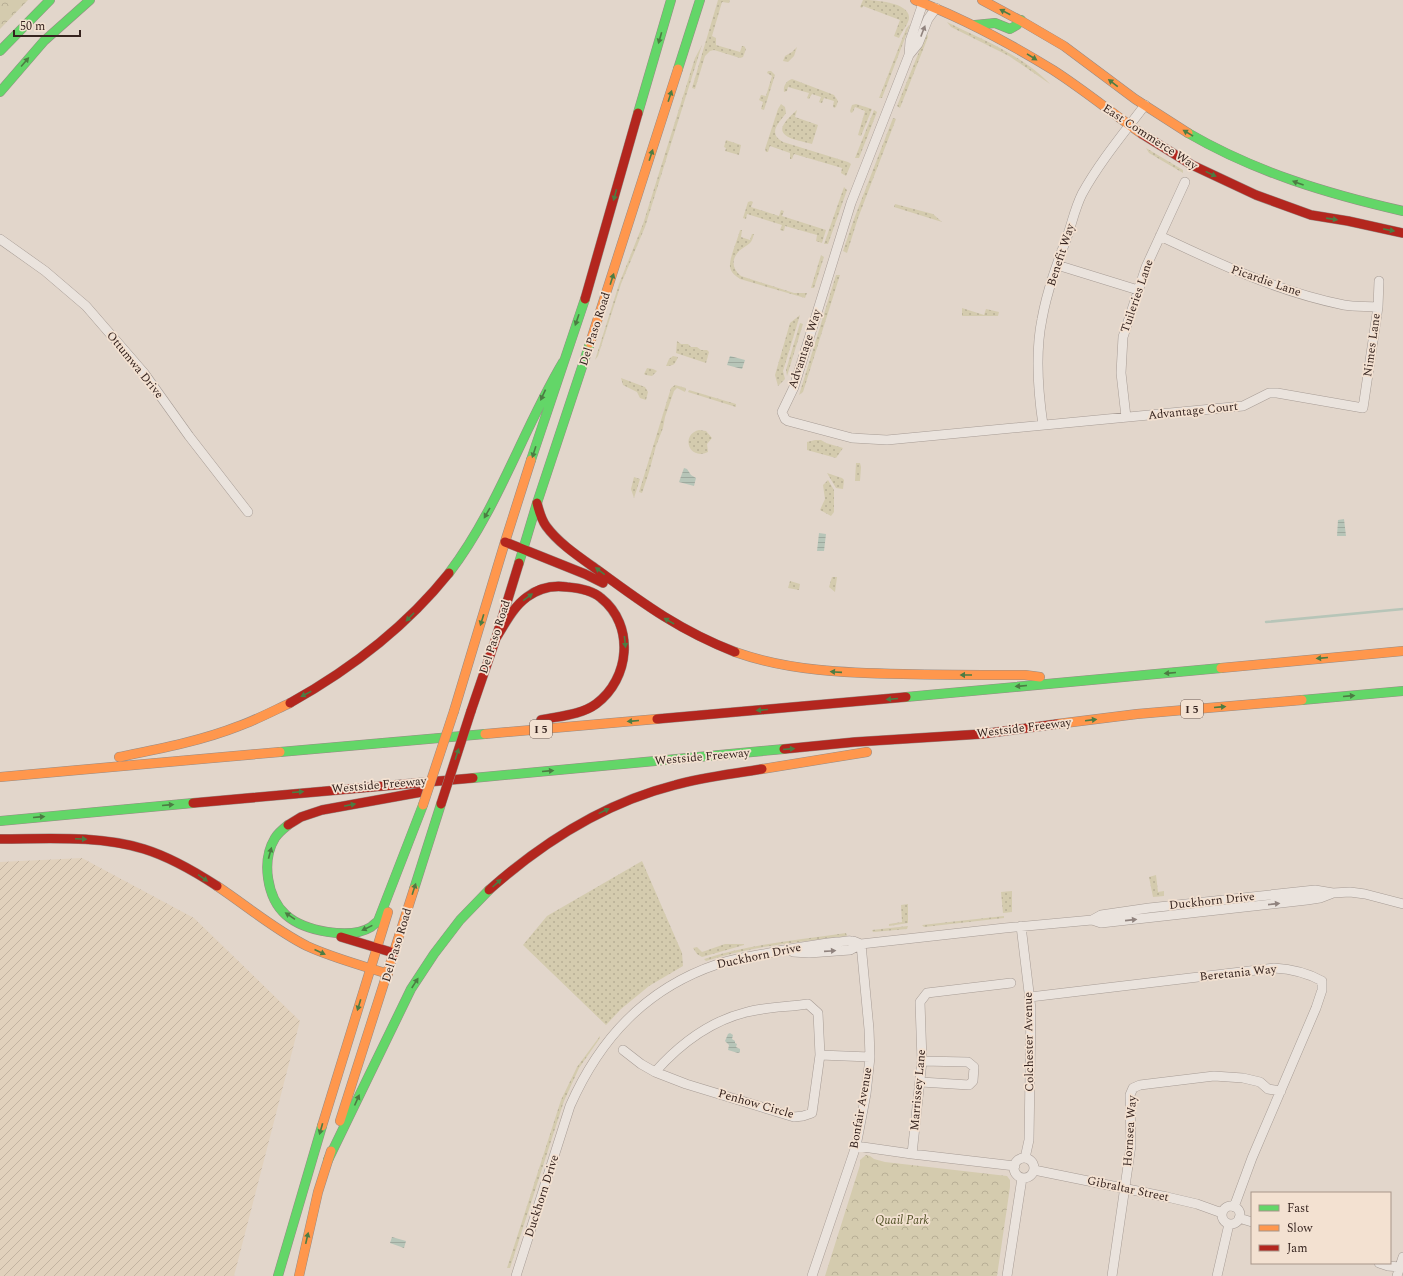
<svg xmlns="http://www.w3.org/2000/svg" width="1403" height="1276" viewBox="0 0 1403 1276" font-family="Spectral,serif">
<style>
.farmland{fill:url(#farmland-furrows)}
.grass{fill:url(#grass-dots)}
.forest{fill:url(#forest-crowns)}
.water{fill:url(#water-rules)}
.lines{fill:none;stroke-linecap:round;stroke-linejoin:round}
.stream{stroke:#b7c5b8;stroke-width:2.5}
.street-casing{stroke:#a79c95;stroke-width:10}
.fast-casing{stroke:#978b85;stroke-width:10}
.slow-casing{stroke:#978b85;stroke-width:10}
.jam-casing{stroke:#978b85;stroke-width:10}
.street{stroke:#eae3dd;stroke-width:9}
.fast{stroke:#63d668;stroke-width:9}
.slow{stroke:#ff974d;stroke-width:9}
.jam{stroke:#b3261e;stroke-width:9}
.slow-bridge-casing{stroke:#978b85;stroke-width:10;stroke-linecap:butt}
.jam-bridge-casing{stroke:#978b85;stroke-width:10;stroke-linecap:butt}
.slow-bridge{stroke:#ff974d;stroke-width:9}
.jam-bridge{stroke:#b3261e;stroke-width:9}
.oneway{fill:#4c7c43}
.oneway2{fill:#90837e}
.labels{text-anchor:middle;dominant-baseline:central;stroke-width:3.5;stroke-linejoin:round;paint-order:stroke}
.shield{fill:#f3e1d1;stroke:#6e5c54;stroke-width:1}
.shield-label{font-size:11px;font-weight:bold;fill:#35231e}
.street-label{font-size:12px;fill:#35231e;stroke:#f3e1d1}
.park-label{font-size:12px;font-style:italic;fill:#505025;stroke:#f3e1d1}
</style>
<defs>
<pattern id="farmland-furrows" width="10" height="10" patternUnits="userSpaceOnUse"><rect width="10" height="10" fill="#e1d1bc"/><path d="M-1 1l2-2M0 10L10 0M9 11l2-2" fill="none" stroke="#c2b3a1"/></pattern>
<pattern id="grass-dots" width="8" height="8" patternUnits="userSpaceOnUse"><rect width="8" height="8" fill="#d4cbae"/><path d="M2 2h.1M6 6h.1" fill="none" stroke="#b7ae95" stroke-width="1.8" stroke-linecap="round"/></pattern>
<pattern id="forest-crowns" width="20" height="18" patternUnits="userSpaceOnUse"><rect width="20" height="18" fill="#d4cbae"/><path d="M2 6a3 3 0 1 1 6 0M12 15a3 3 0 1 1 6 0" fill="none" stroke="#b7ae95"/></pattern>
<pattern id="water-rules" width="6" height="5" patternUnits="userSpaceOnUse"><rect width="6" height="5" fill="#b7c5b8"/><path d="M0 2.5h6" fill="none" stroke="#9ea99e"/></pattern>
</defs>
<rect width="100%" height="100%" fill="#e2d6cb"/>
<path class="farmland" d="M82,858L194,918L300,1021L234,1276H0V862Z"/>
<path class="grass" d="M718,0H730L729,3L722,2L712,36L716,38V45L740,52L742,46H744L746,49L743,57L740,58L714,50L710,51L705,56L695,89L692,88Z
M863,0C874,0 910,2 909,18C909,23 901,33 899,38L894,36L900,20L863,6L862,8L860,7Z
M947,22C981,39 1024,56 1050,84L1009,56L951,27Z
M909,25H910L882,98H879L906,29Z
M927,32L928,37L900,108L897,106Z
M702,45L645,227L621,284L598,356L595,360L619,284L643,224L695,58Z
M797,47L794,56L788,62L783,61L785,56L792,52Z
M768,71H771L775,75L764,110L761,109L763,102L759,100L761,95L766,96L772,76L767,73Z
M792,79L834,95L838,101L836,107L834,108L833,106L834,101L824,98L822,103H821L819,102L821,97L812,94L809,99L807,98L809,93L788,87L787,91L784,92C783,86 786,81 792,79Z
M781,104L785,107L786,113C779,123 767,133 783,142L848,162L851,164L846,176L841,173L842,168L794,154L792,159H790V153L770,146L768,152H766L765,149L778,109Z
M856,104L872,109L861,136L858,135L865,111L855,107L853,112L851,113L850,111L852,105Z
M797,110L795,117L818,125L812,144C802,141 775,138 784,124C787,119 792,114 797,110Z
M874,110L877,112L859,158H855Z
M893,118L896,119L858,218L847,253L843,251L854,219Z
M726,140L741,145L739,155L725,151L726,148L724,147Z
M1146,148L1183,170V173L1149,153Z
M844,187L847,190L828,244H824Z
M751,201L753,202L751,207L779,216L781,210L784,211L782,216L826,230L822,243L816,241L817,235L785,226L784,231L780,230L782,225L747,214L746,219L743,218L748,202Z
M895,204L933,214L942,222L894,207Z
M740,230H742L741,237L750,240L752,234H754C753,237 752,241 750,243C747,246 742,248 739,251C731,260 732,269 741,276L794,293H807L805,298L740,279C736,276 731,273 730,267C729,258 738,239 740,230Z
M821,255L824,257L814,288H811Z
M836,275H840L803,392L799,395Z
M962,308L984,315L986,309L999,312L998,316H962Z
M800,315L783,371L785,379L778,386L775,375L790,323Z
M800,323L803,324L787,376L786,370Z
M677,341L681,344H688L691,347H697L701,350H707L709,352L706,363L676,353Z
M673,356L678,357C675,364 674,366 666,366L669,359Z
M647,368L653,369L657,371L652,376L646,375L644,374Z
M621,378L645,387L648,392L646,400L640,398L637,392L623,385Z
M675,385L686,388L685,392L677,388L674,391L665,417L663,428L656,446L649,472L642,493L639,492L671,388Z
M689,390L736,404V407L688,392Z
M699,430L706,431L712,438L707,444L708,452C689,461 680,435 699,430Z
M815,440H821L826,443L843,448L836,458L807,450V442Z
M856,463H860L861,467L860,481H855Z
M827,473L842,478L844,480L843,489L836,488Z
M634,477L640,479L634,498L631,489Z
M828,480L834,490V512L831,516L820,510L825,499L823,485Z
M832,577H837L835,592L829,587Z
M790,581L800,584L799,590L788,588Z
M642,861L682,953L683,966L649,986L621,1009L606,1025L523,945L547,916Z
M1156,875L1158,892L1164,891V896L1153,897L1149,877Z
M1012,891V912L1003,913L1001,892Z
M908,904V923L889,926V924L902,922L901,905Z
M1004,916V918L924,927L922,925Z
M908,926L907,929L873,932L872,930Z
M846,933L847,936C800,942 751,946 706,961L704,959C750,944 798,940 846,933Z
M725,944H744V945L702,957L697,954L693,948L697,947L702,952Z
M600,1036V1038L579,1068L564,1101L510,1268H507L561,1100L577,1067Z"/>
<path class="forest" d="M0,0H28L0,29Z
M866,1155L870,1156L874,1159L885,1162L1007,1176L1010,1180V1187L997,1276H825L860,1165V1160Z"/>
<path class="water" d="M730,356L745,360L742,369L727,365Z
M684,468L687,469L691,475L696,478L694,486L679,482Z
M1344,519L1346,536H1337L1338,520Z
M819,533L826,534L824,551H817Z
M730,1033L733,1035L732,1039L735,1041V1043L737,1044L736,1047L740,1049V1052L738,1053L728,1050L729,1045L725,1041L728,1034Z
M392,1237L406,1241L404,1248L390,1243Z"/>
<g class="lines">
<path class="stream" d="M1266,622L1403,609"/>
<defs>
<path id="street" d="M936,8L928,19L918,44L909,55L851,203L794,387L782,412L785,419L788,421L852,438L887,440L1243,406L1269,393H1277L1363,408L1378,307L1379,281
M909,55L910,41L923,3
M1160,236C1219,264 1279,292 1344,305C1355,307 1367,306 1378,307
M0,239L45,271L86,306L144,373L189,436L248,512
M1057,265L1138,290
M1126,417L1121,373L1123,337L1146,267L1185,182
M1043,425C1038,391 1035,353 1042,319C1047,291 1057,264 1067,237C1072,223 1075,208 1082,194C1099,163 1123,134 1145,105
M1092,920L1101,915L1149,908L1315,890L1333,893L1350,892L1365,894L1403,904
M1021,926L1031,1009L1029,1140L1025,1158
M793,952L809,953L850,950L861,944
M1030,997L1274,968C1291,969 1306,972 1322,981V990L1316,1008L1252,1158L1234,1207
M623,1050L641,1064L655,1072L686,1084L794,1117L803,1116L812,1113L820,1055L818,1013L808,1004C789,1007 766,1007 747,1012C710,1021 679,1045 655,1072
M820,1055L870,1057
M921,1082L969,1085L973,1081L974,1067L968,1062L922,1061
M856,1146L912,1154L1015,1166
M912,1154L922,1061L920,1002L927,993L1011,983
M1014 1168a10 10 0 1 1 20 0a10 10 0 1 1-20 0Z
M1034,1170L1167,1197L1197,1204L1222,1213
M1222 1215a9 9 0 1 1 18 0a9 9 0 1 1-18 0Z
M1239,1218L1252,1222
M1379,1263L1388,1266L1400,1267
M516,1276L570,1106C600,1038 646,988 718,964C740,957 762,955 784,950C801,947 819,944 837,942C842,942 848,940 852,941C855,941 858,943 861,944L1005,928L1092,920L1101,923L1307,900L1320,898L1333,893
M812,1276L856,1146L866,1094L870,1057L869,1029L861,944
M1007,1276L1022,1178
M1112,1276L1131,1145L1130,1095L1133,1088L1140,1085L1214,1076L1243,1078L1260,1082L1268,1089L1281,1091
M1217,1276L1229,1224
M1397,1276L1403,1257"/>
<path id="fast" d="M975,25L995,23L1010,29L1017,25L1021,20
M0,51L50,0
M678,69L700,0
M0,92L44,41L90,0
M638,113L671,0
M1188,133C1255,172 1328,194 1403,211
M531,460L585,299
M519,563L537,503L590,343
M449,573C498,509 522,431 563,362
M906,697L1221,668
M1302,700L1403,691
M280,752L485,734
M473,778L784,749
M0,821L193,803
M288,825C283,829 278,833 275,838C261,861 267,898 286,915C304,931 350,940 371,927C373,925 376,923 378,921L423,805
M414,889L441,804
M328,1160L411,989L434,954L460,920L489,890
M278,1276L322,1126"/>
<path id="slow" d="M915,0C963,18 1009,43 1053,70C1084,90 1112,113 1142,134
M982,0L1023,22L1064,46L1135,99L1188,133
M590,343L678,69
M735,652C789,671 847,673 903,674C944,675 984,675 1025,675L1040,677
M1221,668L1403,651
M454,711L505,542L531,460
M1057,724L1137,714L1302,700
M485,734L657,719
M119,757C159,749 201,741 239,726C256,720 273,711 290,703
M762,769L867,752
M0,777L280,752
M217,886C247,906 275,930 307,946C333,958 361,965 388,974
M340,1121L414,889
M322,1126L388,912
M299,1276L318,1192L331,1151"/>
<path id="jam" d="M1142,134L1192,165L1256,195L1311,215L1348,221L1403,233
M585,299L638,113
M537,503C539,511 541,519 546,526C559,544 581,558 599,571C645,605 681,631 735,652
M505,542L585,574L603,583
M496,638C505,624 513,607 527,597C539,588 553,585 567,587C579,588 592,590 601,598C635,625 630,679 596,704C581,715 559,716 541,720
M290,703C351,669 405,628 449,573
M471,711L496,638L519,563
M657,719L906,697
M784,749L855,742L982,734L1057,724
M193,803L473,778
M288,825L301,817L322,810L427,791
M0,839C48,839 97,835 144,849C170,857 194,871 217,886
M489,890C543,842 604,803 675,785C703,777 733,774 762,769
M341,937L394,953"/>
</defs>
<use href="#street" class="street-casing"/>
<use href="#fast" class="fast-casing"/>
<use href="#slow" class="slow-casing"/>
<use href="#jam" class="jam-casing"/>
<use href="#street" class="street"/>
<use href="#fast" class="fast"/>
<use href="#slow" class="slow"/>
<use href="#jam" class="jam"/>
<defs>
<path id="slow-bridge" d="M423,805L454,711"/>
<path id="jam-bridge" d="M441,804L471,711"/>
</defs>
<use href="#slow-bridge" class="slow-bridge-casing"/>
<use href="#jam-bridge" class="jam-bridge-casing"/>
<use href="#slow-bridge" class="slow-bridge"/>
<use href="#jam-bridge" class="jam-bridge"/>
</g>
<defs><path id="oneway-solid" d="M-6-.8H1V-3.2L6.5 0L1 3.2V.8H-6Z"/></defs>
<g class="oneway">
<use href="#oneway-solid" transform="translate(1005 12) rotate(-153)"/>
<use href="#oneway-solid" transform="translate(660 38) rotate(106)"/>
<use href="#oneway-solid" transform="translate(1032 57) rotate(32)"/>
<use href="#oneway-solid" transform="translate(25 62) rotate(-49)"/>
<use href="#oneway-solid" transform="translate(1113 83) rotate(-143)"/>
<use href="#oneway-solid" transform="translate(670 96) rotate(-72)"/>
<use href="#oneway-solid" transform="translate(1188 133) rotate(-149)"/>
<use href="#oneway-solid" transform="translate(651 155) rotate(-72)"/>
<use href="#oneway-solid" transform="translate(1211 174) rotate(26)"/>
<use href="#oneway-solid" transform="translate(1298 183) rotate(-160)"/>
<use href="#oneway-solid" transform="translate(615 195) rotate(105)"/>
<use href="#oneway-solid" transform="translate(1332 219) rotate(8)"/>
<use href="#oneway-solid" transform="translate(1389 230) rotate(11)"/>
<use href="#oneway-solid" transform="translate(612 279) rotate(-72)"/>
<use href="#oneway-solid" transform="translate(577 320) rotate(109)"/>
<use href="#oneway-solid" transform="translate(543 395) rotate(115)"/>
<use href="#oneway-solid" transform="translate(534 452) rotate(108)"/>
<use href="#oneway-solid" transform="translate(487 513) rotate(120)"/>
<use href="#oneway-solid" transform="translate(600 571) rotate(-143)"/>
<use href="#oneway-solid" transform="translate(528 597) rotate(-36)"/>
<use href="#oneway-solid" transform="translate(410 617) rotate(134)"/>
<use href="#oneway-solid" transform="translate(482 620) rotate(107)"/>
<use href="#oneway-solid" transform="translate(669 621) rotate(-150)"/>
<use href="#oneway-solid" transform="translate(625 642) rotate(84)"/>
<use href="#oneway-solid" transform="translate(1322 658) rotate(175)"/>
<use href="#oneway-solid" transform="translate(836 672) rotate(-176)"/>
<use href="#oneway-solid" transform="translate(1170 673) rotate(175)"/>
<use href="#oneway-solid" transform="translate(966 675) rotate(-180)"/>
<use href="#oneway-solid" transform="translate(1021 686) rotate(175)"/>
<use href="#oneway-solid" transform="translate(306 694) rotate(153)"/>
<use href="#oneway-solid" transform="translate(1349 696) rotate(-5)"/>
<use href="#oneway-solid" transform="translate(892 699) rotate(175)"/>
<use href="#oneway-solid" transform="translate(1220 707) rotate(-5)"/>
<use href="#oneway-solid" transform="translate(762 710) rotate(175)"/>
<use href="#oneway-solid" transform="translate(1091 720) rotate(-7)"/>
<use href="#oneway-solid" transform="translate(633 721) rotate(175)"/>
<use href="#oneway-solid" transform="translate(789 749) rotate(-5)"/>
<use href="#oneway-solid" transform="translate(457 754) rotate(-72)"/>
<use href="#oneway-solid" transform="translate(548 771) rotate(-5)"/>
<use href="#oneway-solid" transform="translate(298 792) rotate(-5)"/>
<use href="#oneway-solid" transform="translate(168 805) rotate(-5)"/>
<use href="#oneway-solid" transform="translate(350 805) rotate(-11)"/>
<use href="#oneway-solid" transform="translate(604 811) rotate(-26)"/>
<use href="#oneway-solid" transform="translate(39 817) rotate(-5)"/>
<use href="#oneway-solid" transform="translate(81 839) rotate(2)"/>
<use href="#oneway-solid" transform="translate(270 853) rotate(-75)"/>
<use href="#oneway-solid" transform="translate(203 878) rotate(34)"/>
<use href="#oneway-solid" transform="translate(497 883) rotate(-42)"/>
<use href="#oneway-solid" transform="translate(414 889) rotate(-72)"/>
<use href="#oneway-solid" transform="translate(290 916) rotate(-146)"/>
<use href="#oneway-solid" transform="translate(367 928) rotate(154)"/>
<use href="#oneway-solid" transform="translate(320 952) rotate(24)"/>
<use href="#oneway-solid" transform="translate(415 983) rotate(-57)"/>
<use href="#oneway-solid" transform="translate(359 1005) rotate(107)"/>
<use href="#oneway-solid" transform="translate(357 1100) rotate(-66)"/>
<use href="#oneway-solid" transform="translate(321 1129) rotate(106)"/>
<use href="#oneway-solid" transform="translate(307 1238) rotate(-77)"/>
</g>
<g class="oneway2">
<use href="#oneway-solid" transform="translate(923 31) rotate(-69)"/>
<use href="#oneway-solid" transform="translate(1274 904) rotate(-6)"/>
<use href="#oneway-solid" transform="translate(1131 920) rotate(-6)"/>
<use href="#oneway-solid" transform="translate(830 951) rotate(-4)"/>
</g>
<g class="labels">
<g class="shield">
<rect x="1181" y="700" width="22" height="18" rx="3"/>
<rect x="530" y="720" width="22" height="18" rx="3"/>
</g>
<g class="shield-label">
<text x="1192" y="709">I 5</text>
<text x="541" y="729">I 5</text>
</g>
<g class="street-label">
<text transform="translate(1150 137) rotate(33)">East Commerce Way</text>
<text transform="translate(1061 255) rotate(-72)">Benefit Way</text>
<text transform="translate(1266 281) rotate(19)">Picardie Lane</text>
<text transform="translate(1137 296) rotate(-71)">Tuileries Lane</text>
<text transform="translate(595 329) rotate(-72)">Del Paso Road</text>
<text transform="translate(1372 345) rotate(-82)">Nimes Lane</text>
<text transform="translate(805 349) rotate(-72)">Advantage Way</text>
<text transform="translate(135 365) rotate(51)">Ottumwa Drive</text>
<text transform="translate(1193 411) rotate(-6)">Advantage Court</text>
<text transform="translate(495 637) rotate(-72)">Del Paso Road</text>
<text transform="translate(1024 728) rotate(-7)">Westside Freeway</text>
<text transform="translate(702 757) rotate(-5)">Westside Freeway</text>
<text transform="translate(379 785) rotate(-5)">Westside Freeway</text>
<text transform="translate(1212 901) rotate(-6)">Duckhorn Drive</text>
<text transform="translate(397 945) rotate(-73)">Del Paso Road</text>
<text transform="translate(759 956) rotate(-12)">Duckhorn Drive</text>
<text transform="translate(1238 973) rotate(-6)">Beretania Way</text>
<text transform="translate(1029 1042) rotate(-91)">Colchester Avenue</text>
<text transform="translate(918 1090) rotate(-85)">Marrissey Lane</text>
<text transform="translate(756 1104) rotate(16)">Penhow Circle</text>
<text transform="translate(861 1108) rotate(-80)">Bonfair Avenue</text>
<text transform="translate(1130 1131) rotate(-86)">Hornsea Way</text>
<text transform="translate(1128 1189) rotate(12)">Gibraltar Street</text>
<text transform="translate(542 1196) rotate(-72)">Duckhorn Drive</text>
</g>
<g class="park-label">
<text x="902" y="1220">Quail Park</text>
</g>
</g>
<rect x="1251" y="1192" width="140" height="72" fill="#f3e1d1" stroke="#a79589"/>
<rect x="1259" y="1205" width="20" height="6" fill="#63d668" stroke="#a79589"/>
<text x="1287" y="1212" font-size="12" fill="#35231e">Fast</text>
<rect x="1259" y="1225" width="20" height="6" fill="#ff974d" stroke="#a79589"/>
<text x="1287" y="1232" font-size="12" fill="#35231e">Slow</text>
<rect x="1259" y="1245" width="20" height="6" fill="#b3261e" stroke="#a79589"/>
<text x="1287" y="1252" font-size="12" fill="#35231e">Jam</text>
<path d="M14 30v6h66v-6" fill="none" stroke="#35231e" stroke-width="2"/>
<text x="20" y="30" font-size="12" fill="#35231e" stroke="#f3e1d1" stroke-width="3" paint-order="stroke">50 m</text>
</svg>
